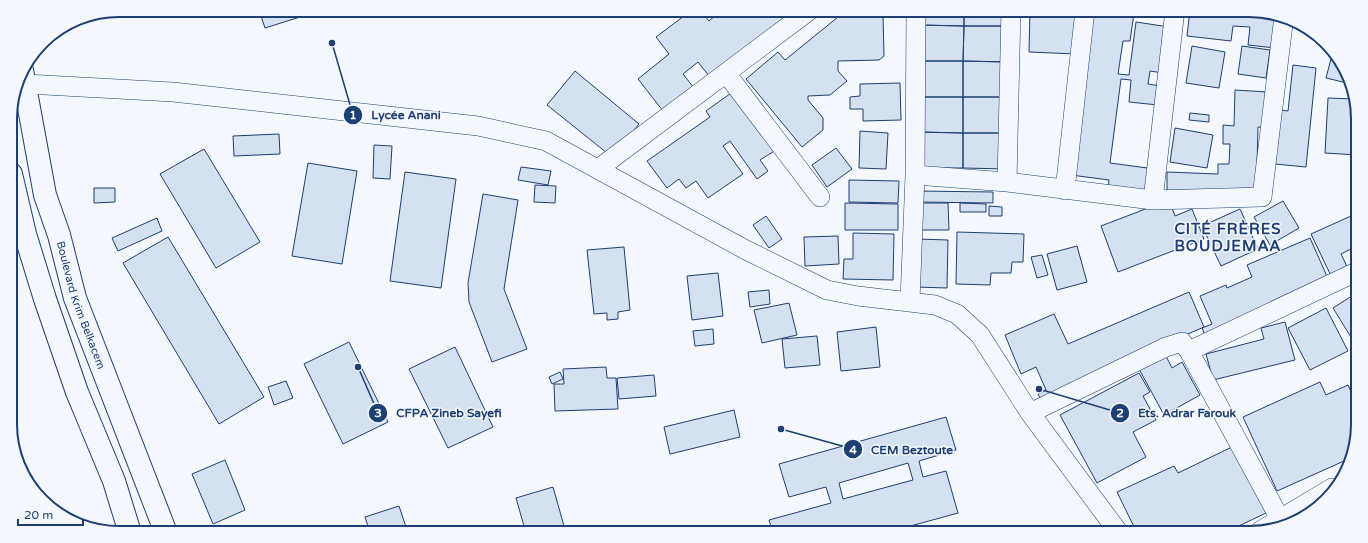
<svg xmlns="http://www.w3.org/2000/svg" width="1368" height="543" viewBox="0 0 1368 543" font-family="'Varela Round',sans-serif">
<style>
.building{fill:#d5e0f0;stroke:#1d3f73;fill-rule:evenodd}
.lines{fill:none;stroke-linecap:round;stroke-linejoin:round}
.street-casing{stroke:#1d3f73;stroke-width:20}
.primary-casing{stroke:#1d3f73;stroke-width:24}
.street{stroke:#f4f7fb;stroke-width:19}
.primary{stroke:#f4f7fb;stroke-width:22}
.labels{text-anchor:middle;dominant-baseline:central;stroke-width:3;stroke-linejoin:round;paint-order:stroke}
.street-label{font-size:11px;fill:#1d3f73;stroke:#f4f7fb}
.district-label{font-size:15px;font-weight:bold;letter-spacing:1px;fill:#1d3f73;stroke:#f4f7fb}
.rim{fill:none;stroke:#1d3f73;stroke-width:2}
.leader{fill:none;stroke:#1d3f73;stroke-width:1.5}
.callout-dot{fill:#1d3f73;stroke:#f4f7fb;stroke-width:1.5}
.mark-label{font-size:12px;text-anchor:middle;font-weight:bold;fill:#fff}
.callout-label{font-size:12px;text-anchor:middle;font-weight:bold;fill:#1d3f73;stroke:#f4f7fb;stroke-width:3;stroke-linejoin:round;paint-order:stroke}
</style>
<rect width="100%" height="100%" fill="#f4f7fb"/>
<path class="building" d="M259,10H316V12L265,28Z
M692,10H700L709,21L722,10H794L709,76L698,62L683,74L694,88L663,111L638,79L669,54L656,37Z
M868,10H879L883,15L884,56L879,60L838,61V71L847,81L830,95L808,96V100L823,118V130L802,147L746,79L778,52L785,60L843,13L868,12Z
M920,10H964V26L920,25Z
M964,10H1007V26H964Z
M1030,10H1078L1076,54L1029,52Z
M1093,10H1172L1171,18L1134,13L1130,41H1123L1118,74L1129,75L1136,22L1169,27L1163,73L1150,71L1148,84L1160,86L1158,105L1129,102L1131,80L1121,79L1110,163L1155,169L1152,194L1108,188L1109,180L1071,175Z
M1190,10H1249L1279,15L1275,48L1248,45L1250,27L1233,26L1231,41L1187,36Z
M920,25L964,26L963,61H920Z
M964,26H1007V62L963,61Z
M1192,46L1225,52L1219,88L1186,83Z
M1242,46L1270,50L1266,78L1238,74Z
M1333,51L1347,83L1326,78Z
M920,61H963V97H919Z
M963,61L1007,62V97H963Z
M1293,65L1316,68L1306,167L1275,164L1281,110L1288,111Z
M575,71L639,124L612,157L547,105Z
M900,83L901,120L863,121V109H850V97L860,96V84Z
M1235,90L1268,92L1267,127H1258L1257,164L1258,195L1167,192V172L1218,174V164H1229L1230,144H1223V125L1234,126Z
M734,91L776,150L760,160L768,171L757,179L730,141L723,146L743,174L708,198L696,181L686,188L679,179L667,188L647,161L710,117L706,111Z
M919,97H963V133L919,132Z
M963,97H1007V133H963Z
M1328,98L1355,99L1357,104V155L1325,153Z
M1190,113L1209,115V122L1189,120Z
M1175,128L1213,135L1207,168L1170,162Z
M860,131L888,133L886,169L859,168Z
M919,132L963,133V168H919Z
M963,133H1007L1006,169L963,168Z
M279,134L280,154L234,156L233,136Z
M374,145L392,146L390,179L373,178Z
M836,148L852,169L827,187L812,165Z
M204,149L260,242L216,268L160,174Z
M308,163L357,171L342,264L292,256Z
M521,167L551,171L548,185L518,180Z
M405,172L456,179L441,288L390,281Z
M849,180L899,181L898,203L849,202Z
M535,185L556,186L555,203L534,202Z
M94,188H115V202L94,203Z
M917,191L993,192V203L917,202Z
M483,194L518,200L504,289L527,349L492,362L469,302L468,283Z
M1169,200L1175,216L1192,209L1204,239L1118,272L1101,226Z
M1283,201L1299,228L1270,245L1254,217Z
M845,203L898,204V230H845Z
M916,203H948L949,230H916Z
M960,203L986,204V212H960Z
M989,206L1002,207V216H989Z
M1240,209L1258,249L1221,266L1202,226Z
M766,216L782,239L769,248L753,225Z
M1351,216L1357,231V246L1341,254L1350,273L1333,280L1311,234Z
M157,218L162,231L118,251L112,238Z
M957,232L1024,234L1023,262H1012L1011,273H991L990,285L956,284Z
M853,233L894,234L893,280L843,279L844,259H853Z
M838,236L839,264L805,266L804,237Z
M168,237L264,397L219,424L123,263Z
M1310,238L1329,281L1205,335L1202,328L1212,324L1200,296L1226,285L1227,288L1252,277L1247,265Z
M917,239L948,240L947,288L916,287Z
M1077,246L1087,282L1057,290L1047,254Z
M624,247L630,310L618,312V319L607,320V313L594,314L587,250Z
M1042,255L1048,275L1037,278L1031,257Z
M718,273L723,316L692,320L687,276Z
M769,290L770,304L750,307L748,292Z
M1189,292L1204,327L1040,398L1038,394L1046,390L1036,367L1021,374L1005,335L1054,314L1068,344Z
M1358,292V347H1357L1333,308Z
M789,303L797,335L762,343L754,310Z
M1326,308L1348,351L1310,370L1288,328Z
M1285,322L1295,360L1213,380L1206,354L1264,339L1261,328Z
M876,327L880,367L841,371L837,332Z
M713,329L714,344L695,346L693,331Z
M817,336L820,365L785,368L782,339Z
M349,342L388,422L343,444L304,364Z
M455,347L493,427L448,448L409,369Z
M1165,354L1172,368L1182,362L1200,395L1164,415L1139,369Z
M606,367L607,378H616L618,409L555,411L554,384H564L563,369Z
M560,372L563,379L552,384L549,377Z
M1139,373L1150,392L1143,396L1156,420L1133,432L1146,457L1097,483L1060,415Z
M654,375L656,396L619,399L617,378Z
M286,381L293,398L274,405L268,387Z
M1320,382L1326,395L1348,385L1352,394L1358,391V424L1353,457L1277,491L1243,417Z
M734,410L740,437L670,454L664,427Z
M946,417L956,450L919,461L923,477L946,471L958,513L885,533H773L769,520L831,503L826,487L789,497L779,464ZM908,463L913,480L843,499L839,483Z
M1234,446L1266,513L1224,533H1137L1117,492L1174,466L1178,473Z
M225,460L245,510L213,524L192,474Z
M553,487L566,533H526L516,498Z
M399,506L408,533H370L365,517Z"/>
<g class="lines">
<defs>
<path id="street" d="M726,73L820,197
M17,85L26,84L173,92L478,126L546,141L746,250L827,290L858,296L935,305L957,314L980,335L1030,413L1119,533
M598,169L810,10
M915,175L1007,182L1153,200L1262,197L1284,16
M1007,182L1011,10
M1065,190L1085,10
M1153,200L1175,10
M910,301L915,175L916,10
M1189,351L1356,272L1358,274
M1030,413L1166,347L1182,342L1189,351L1280,519
M1260,531L1332,488"/>
<g id="primary">
<path id="s1" d="M22,70L45,195L59,235L75,298L166,533"/>
<path d="M11,174L25,234L45,299L77,392L114,481L130,533"/>
</g>
</defs>
<use href="#street" class="street-casing"/>
<use href="#primary" class="primary-casing"/>
<use href="#street" class="street"/>
<use href="#primary" class="primary"/>
</g>
<g class="labels">
<g class="street-label">
<text stroke="none"><textPath href="#s1" startOffset="243">Boulevard Krim Belkacem</textPath></text>
</g>
<g class="district-label">
<text x="1228" y="229">CITÉ FRÈRES<tspan x="1228" dy="17">BOUDJEMAA</tspan></text>
</g>
</g>
<path d="M0 0H1368V543H0ZM119 17H1249A102 102 0 0 1 1351 119V424A102 102 0 0 1 1249 526H119A102 102 0 0 1 17 424V119A102 102 0 0 1 119 17Z" fill="#f4f7fb" fill-rule="evenodd"/>
<path class="rim" d="M119 17H1249A102 102 0 0 1 1351 119V424A102 102 0 0 1 1249 526H119A102 102 0 0 1 17 424V119A102 102 0 0 1 119 17Z"/>
<path class="leader" d="M332 43L353 115M1039 389L1120 413M358 367L378 413M781 429L853 449"/>
<g class="callout-dot">
<circle cx="332" cy="43" r="4"/>
<circle cx="1039" cy="389" r="4"/>
<circle cx="358" cy="367" r="4"/>
<circle cx="781" cy="429" r="4"/>
<circle cx="353" cy="115" r="10"/>
<circle cx="1120" cy="413" r="10"/>
<circle cx="378" cy="413" r="10"/>
<circle cx="853" cy="449" r="10"/>
</g>
<g class="mark-label">
<text x="353" y="119">1</text>
<text x="1120" y="417">2</text>
<text x="378" y="417">3</text>
<text x="853" y="454">4</text>
</g>
<g class="callout-label">
<text x="406" y="119">Lycée Anani</text>
<text x="1187" y="417">Ets. Adrar Farouk</text>
<text x="449" y="417">CFPA Zineb Sayefi</text>
<text x="912" y="454">CEM Beztoute</text>
</g>
<path d="M18 519v6h65v-6" fill="none" stroke="#1d3f73" stroke-width="2"/>
<text x="24" y="519" font-size="12" fill="#1d3f73" stroke="#f4f7fb" stroke-width="3" paint-order="stroke">20 m</text>
</svg>
